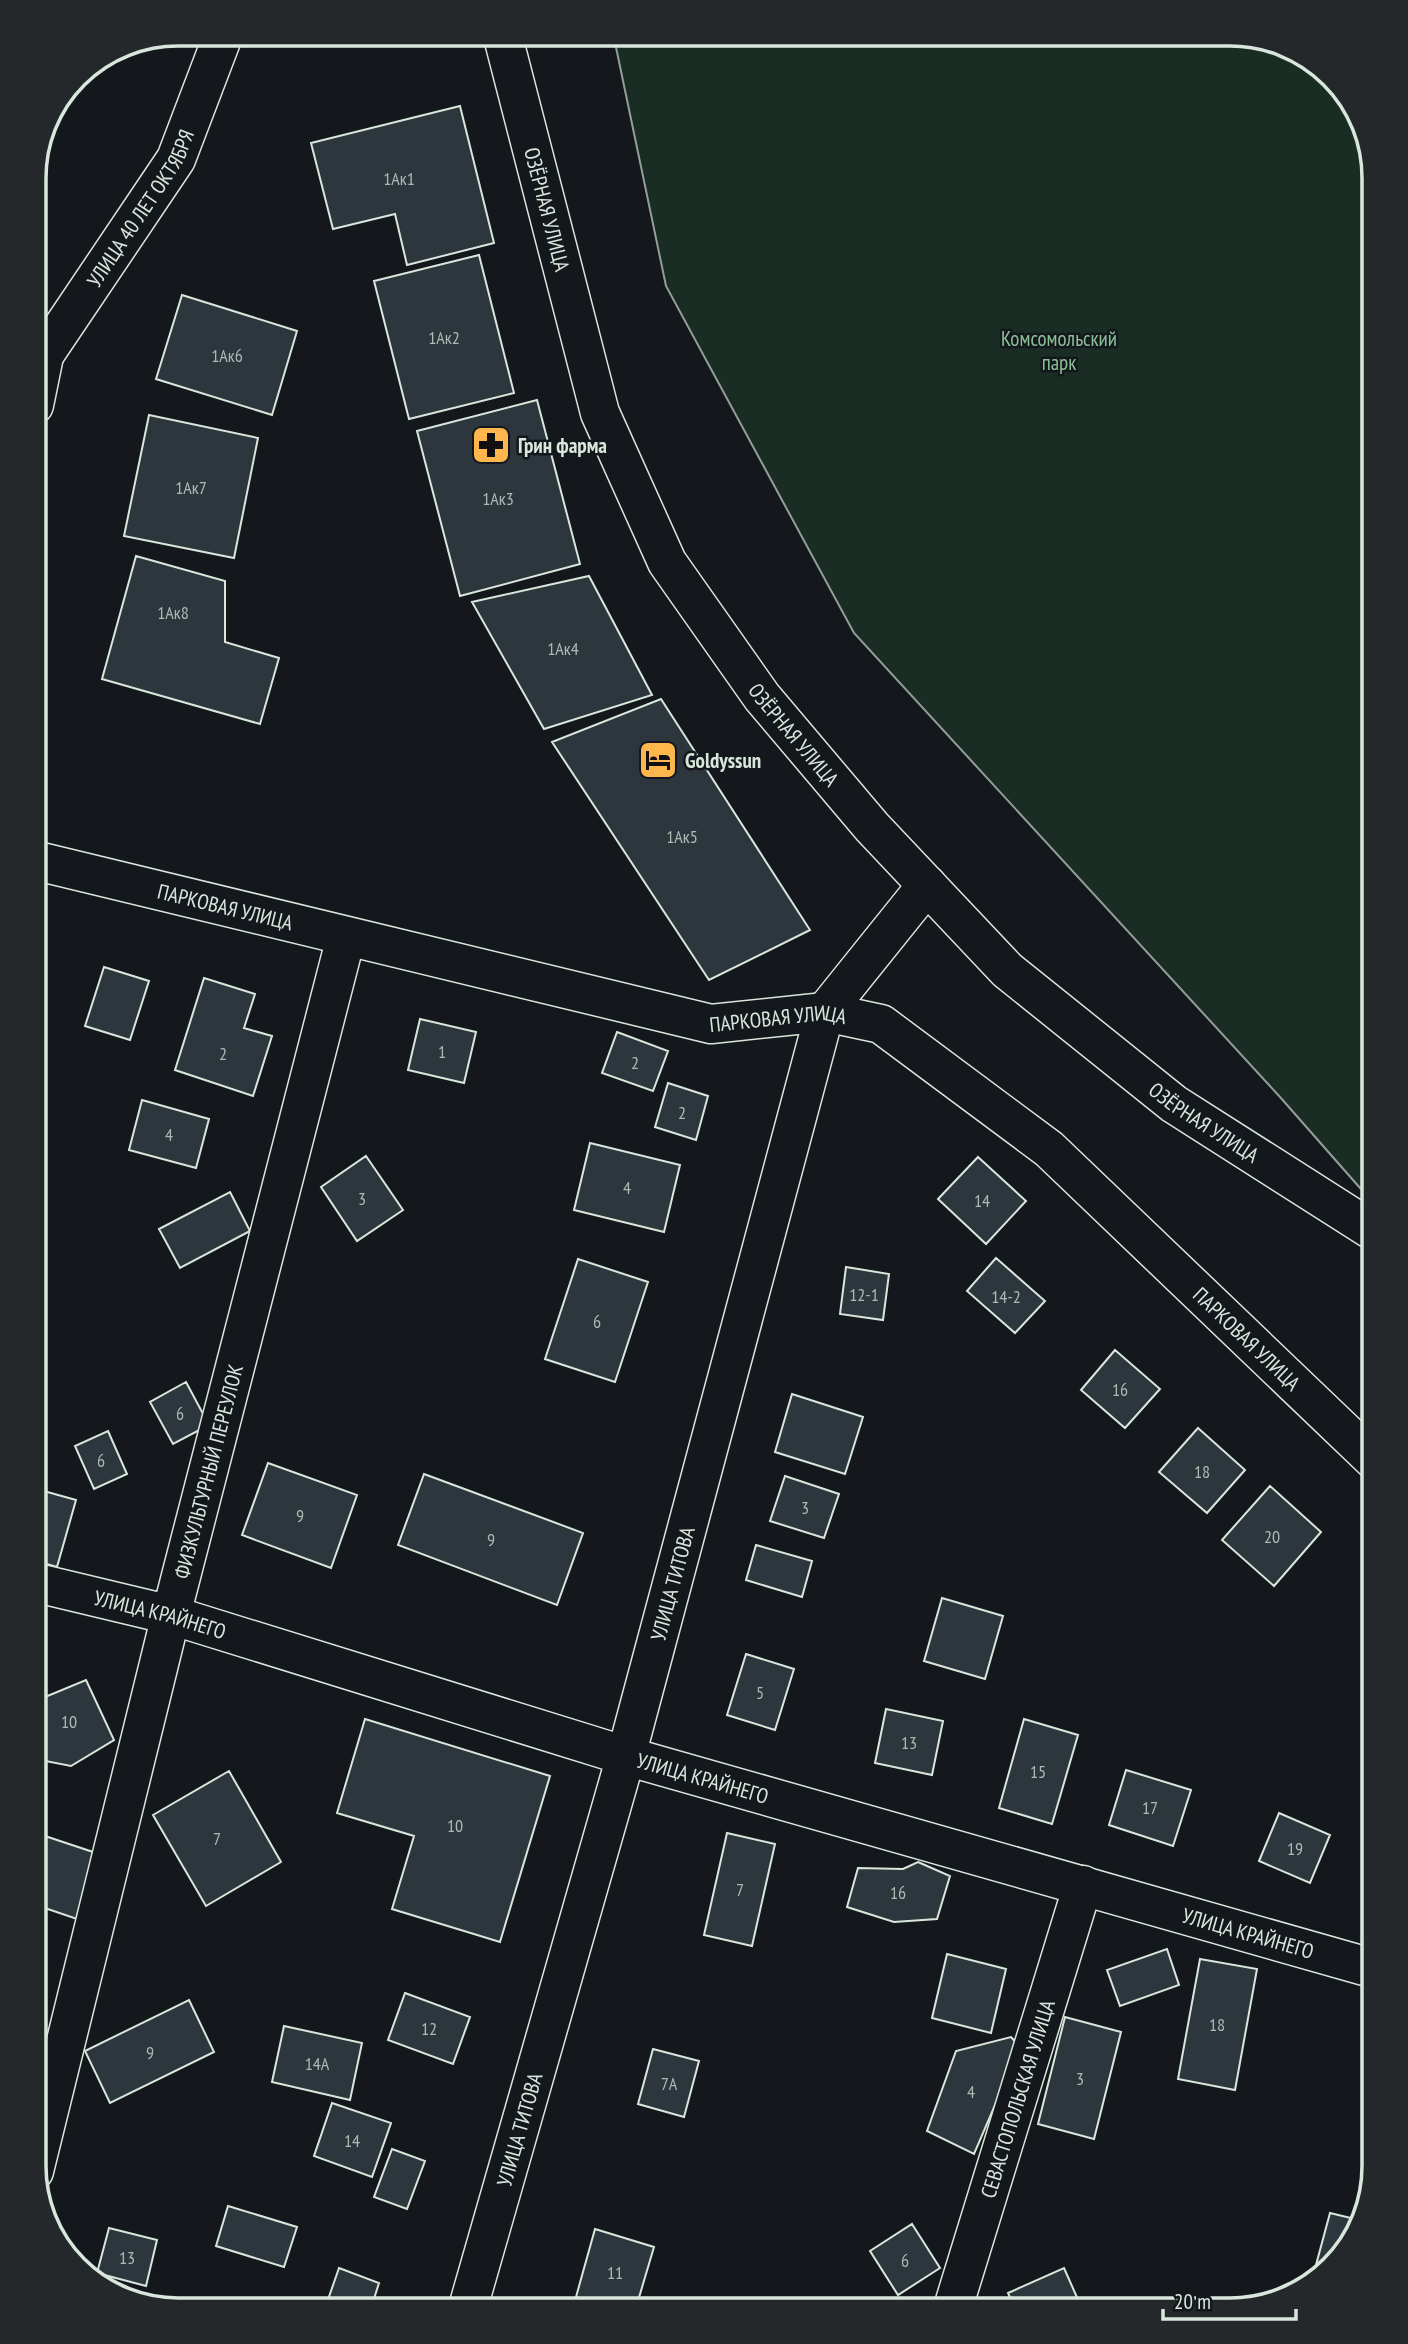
<svg xmlns="http://www.w3.org/2000/svg" width="1408" height="2344" viewBox="0 0 1408 2344" font-family="'PT Sans Narrow',sans-serif">
<style>
.green{fill:#1a2d24;stroke:#939e99;stroke-width:2}
.building{fill:#2c363c;stroke:#d8e6dc;stroke-width:2}
.lines{fill:none;stroke-linecap:round;stroke-linejoin:round}
.lane-casing{stroke:#d8e6dc;stroke-width:22}
.street-casing{stroke:#d8e6dc;stroke-width:41}
.secondary-casing{stroke:#d8e6dc;stroke-width:41}
.lane{stroke:#14181c;stroke-width:19}
.street{stroke:#14181c;stroke-width:38}
.secondary{stroke:#14181c;stroke-width:38}
.labels{text-anchor:middle;dominant-baseline:central;stroke-width:5;stroke-linejoin:round;paint-order:stroke}
.number-label{font-size:18px;fill:#adbab4}
.street-label{font-size:21px;fill:#d8e6dc;stroke:#14181c}
.park-label{font-size:21px;fill:#8ac095;stroke:#14181c}
.poi-label{font-size:21px;font-weight:bold;fill:#d8e6dc;stroke:#14181c;text-anchor:start}
.rim{fill:none;stroke:#d8e6dc;stroke-width:3.5}
</style>
<rect width="100%" height="100%" fill="#14181c"/>
<path class="green" d="M613,33L1241,34L1311,58L1360,113L1375,177V1205L1280,1097L854,633L666,286Z"/>
<path class="building" d="M460,106L494,243L407,265L395,214L333,229L311,143Z
M479,255L514,393L409,419L374,281Z
M182,295L297,331L272,415L156,379Z
M537,400L580,564L460,596L417,431Z
M149,415L258,438L234,558L124,536Z
M136,556L225,581V642L279,658L260,724L102,679Z
M589,576L652,695L544,729L472,602Z
M661,699L810,930L709,980L552,742Z
M104,967L149,981L130,1040L85,1026Z
M204,978L255,994L244,1028L272,1036L253,1096L175,1070Z
M420,1019L476,1032L464,1083L408,1070Z
M617,1032L668,1051L653,1091L602,1073Z
M668,1083L708,1096L696,1140L655,1127Z
M142,1100L209,1119L196,1168L129,1150Z
M590,1143L680,1165L664,1232L574,1210Z
M366,1156L403,1210L357,1241L321,1187Z
M978,1157L1026,1201L986,1244L938,1199Z
M230,1192L250,1231L180,1268L159,1229Z
M996,1258L1045,1301L1015,1333L967,1291Z
M578,1259L648,1282L615,1382L545,1359Z
M846,1267L889,1274L883,1320L840,1314Z
M1115,1350L1160,1389L1125,1428L1081,1390Z
M186,1382L209,1425L173,1444L150,1402Z
M792,1394L863,1417L845,1474L775,1452Z
M1198,1428L1245,1470L1207,1513L1159,1472Z
M108,1431L127,1474L94,1489L75,1446Z
M268,1463L357,1495L331,1568L242,1535Z
M424,1474L583,1533L557,1605L398,1545Z
M785,1476L839,1494L824,1538L770,1521Z
M1270,1486L1321,1532L1274,1586L1222,1540Z
M33,1488L76,1500L57,1567L33,1560Z
M756,1545L812,1561L802,1597L746,1580Z
M942,1598L1003,1616L985,1679L924,1661Z
M746,1654L794,1669L775,1730L727,1715Z
M86,1680L114,1740L71,1766L35,1759L33,1702Z
M886,1709L943,1721L932,1775L875,1763Z
M365,1719L550,1776L500,1942L392,1909L414,1836L337,1813Z
M1024,1719L1078,1735L1052,1824L999,1808Z
M1126,1770L1191,1790L1173,1846L1109,1825Z
M229,1771L281,1862L206,1906L153,1815Z
M1279,1813L1330,1835L1310,1883L1259,1861Z
M33,1832L99,1854L77,1919L33,1904Z
M727,1833L775,1844L752,1946L704,1935Z
M918,1862L950,1876L937,1919L894,1922L847,1907L858,1868L903,1869Z
M1167,1949L1179,1985L1120,2006L1107,1970Z
M947,1954L1006,1969L991,2033L932,2018Z
M1200,1959L1257,1969L1235,2090L1178,2079Z
M405,1993L470,2017L453,2064L388,2040Z
M189,2000L214,2052L110,2103L85,2051Z
M1065,2017L1121,2032L1094,2139L1038,2124Z
M284,2026L362,2043L350,2100L272,2082Z
M1011,2037L1020,2047L974,2154L927,2131L956,2051Z
M1375,2042V2084L1364,2080Z
M653,2049L699,2061L684,2117L638,2104Z
M332,2103L391,2123L372,2177L314,2156Z
M392,2149L425,2161L407,2209L374,2197Z
M228,2206L297,2227L284,2267L216,2246Z
M1330,2213L1359,2220L1351,2246L1327,2267L1316,2265Z
M912,2224L940,2268L898,2295L870,2251Z
M109,2228L157,2240L146,2286L97,2273Z
M595,2229L654,2247L635,2311H622L576,2297Z
M339,2268L379,2283L373,2302L398,2311H324Z
M1064,2268L1083,2311H1016L1008,2293Z"/>
<g class="lines">
<defs>
<path id="lane" d="M38,152L39,149"/>
<g id="street">
<path id="s1" d="M502,33L600,413L667,562L762,697L872,827L1007,970L1174,1104L1375,1232"/>
<path d="M34,405L44,356"/>
<path id="s2" d="M33,860L711,1024L825,1012L881,1024L1049,1149L1375,1461"/>
<path id="s3" d="M33,1582L171,1615L626,1756L1375,1969"/>
<path id="s4" d="M34,2171L171,1615L346,937"/>
<path id="s5" d="M467,2311L626,1756L825,1012L927,885"/>
<path id="s6" d="M952,2311L1083,1885"/>
</g>
<g id="secondary">
<path id="s7" d="M34,370L176,159L224,33"/>
</g>
</defs>
<use href="#lane" class="lane-casing"/>
<use href="#street" class="street-casing"/>
<use href="#secondary" class="secondary-casing"/>
<use href="#lane" class="lane"/>
<use href="#street" class="street"/>
<use href="#secondary" class="secondary"/>
</g>
<defs>
<symbol id="pharmacy-square" viewBox="-11 -11 22 22"><rect x="-9" y="-9" width="18" height="18" rx="4" fill="#ffb74d" stroke="#14181c"/><path d="M-2-6h4v4h4v4h-4v4h-4v-4h-4v-4h4Z" fill="#111"/></symbol>
<symbol id="hotel-square" viewBox="-11 -11 22 22"><rect x="-9" y="-9" width="18" height="18" rx="4" fill="#ffb74d" stroke="#14181c"/><path d="M-6-4.5h1.5V1H6V5H4.5V3h-9V5H-6ZM-4 0a1.8 1.8 0 1 1 3.6 0ZM.5 0V-2.5h3Q6-2.5 6 0Z" fill="#111"/></symbol>
</defs>
<g fill-rule="evenodd">
<use href="#pharmacy-square" x="469" y="423" width="44" height="44"/>
<use href="#hotel-square" x="636" y="738" width="44" height="44"/>
</g>
<g class="labels">
<g class="number-label">
<text x="399" y="178">1Ак1</text>
<text x="444" y="337">1Ак2</text>
<text x="227" y="355">1Ак6</text>
<text x="191" y="487">1Ак7</text>
<text x="498" y="498">1Ак3</text>
<text x="173" y="612">1Ак8</text>
<text x="563" y="648">1Ак4</text>
<text x="682" y="836">1Ак5</text>
<text x="442" y="1051">1</text>
<text x="223" y="1053">2</text>
<text x="635" y="1062">2</text>
<text x="682" y="1112">2</text>
<text x="169" y="1134">4</text>
<text x="627" y="1187">4</text>
<text x="362" y="1198">3</text>
<text x="982" y="1200">14</text>
<text x="864" y="1294">12-1</text>
<text x="1006" y="1296">14-2</text>
<text x="597" y="1321">6</text>
<text x="1120" y="1389">16</text>
<text x="180" y="1413">6</text>
<text x="101" y="1460">6</text>
<text x="1202" y="1471">18</text>
<text x="805" y="1507">3</text>
<text x="300" y="1515">9</text>
<text x="1272" y="1536">20</text>
<text x="491" y="1539">9</text>
<text x="760" y="1692">5</text>
<text x="69" y="1721">10</text>
<text x="909" y="1742">13</text>
<text x="1038" y="1771">15</text>
<text x="1150" y="1807">17</text>
<text x="455" y="1825">10</text>
<text x="217" y="1838">7</text>
<text x="1295" y="1848">19</text>
<text x="740" y="1889">7</text>
<text x="898" y="1892">16</text>
<text x="1217" y="2024">18</text>
<text x="429" y="2028">12</text>
<text x="150" y="2052">9</text>
<text x="317" y="2063">14А</text>
<text x="1080" y="2078">3</text>
<text x="669" y="2083">7А</text>
<text x="971" y="2091">4</text>
<text x="352" y="2140">14</text>
<text x="127" y="2257">13</text>
<text x="905" y="2260">6</text>
<text x="615" y="2272">11</text>
</g>
<g class="street-label">
<text stroke="none"><textPath href="#s7" startOffset="194">УЛИЦА 40 ЛЕТ ОКТЯБРЯ</textPath></text>
<text stroke="none"><textPath href="#s1" startOffset="182">ОЗЁРНАЯ УЛИЦА</textPath></text>
<text stroke="none"><textPath href="#s1" startOffset="770">ОЗЁРНАЯ УЛИЦА</textPath></text>
<text stroke="none"><textPath href="#s2" startOffset="198">ПАРКОВАЯ УЛИЦА</textPath></text>
<text stroke="none"><textPath href="#s2" startOffset="765">ПАРКОВАЯ УЛИЦА</textPath></text>
<text stroke="none"><textPath href="#s1" startOffset="1337">ОЗЁРНАЯ УЛИЦА</textPath></text>
<text stroke="none"><textPath href="#s2" startOffset="1353">ПАРКОВАЯ УЛИЦА</textPath></text>
<text stroke="none"><textPath href="#s4" startOffset="721">ФИЗКУЛЬТУРНЫЙ ПЕРЕУЛОК</textPath></text>
<text stroke="none"><textPath href="#s5" startOffset="756">УЛИЦА ТИТОВА</textPath></text>
<text stroke="none"><textPath href="#s3" startOffset="131">УЛИЦА КРАЙНЕГО</textPath></text>
<text stroke="none"><textPath href="#s3" startOffset="698">УЛИЦА КРАЙНЕГО</textPath></text>
<text stroke="none"><textPath href="#s3" startOffset="1265">УЛИЦА КРАЙНЕГО</textPath></text>
<text stroke="none"><textPath href="#s6" startOffset="222">СЕВАСТОПОЛЬСКАЯ УЛИЦА</textPath></text>
<text stroke="none"><textPath href="#s5" startOffset="189">УЛИЦА ТИТОВА</textPath></text>
</g>
<g class="park-label">
<text x="1059" y="338">Комсомольский<tspan x="1059" dy="24">парк</tspan></text>
</g>
<g class="poi-label">
<text x="518" y="445">Грин фарма</text>
<text x="685" y="760">Goldyssun</text>
</g>
</g>
<path d="M0 0H1408V2344H0ZM178 46H1230A132 132 0 0 1 1362 178V2166A132 132 0 0 1 1230 2298H178A132 132 0 0 1 46 2166V178A132 132 0 0 1 178 46Z" fill="#24282b" fill-rule="evenodd"/>
<path class="rim" d="M178 46H1230A132 132 0 0 1 1362 178V2166A132 132 0 0 1 1230 2298H178A132 132 0 0 1 46 2166V178A132 132 0 0 1 178 46Z"/>
<path d="M1163 2309v10h133v-10" fill="none" stroke="#d8e6dc" stroke-width="3.5"/>
<text x="1174" y="2309" font-size="21" fill="#d8e6dc" stroke="#14181c" stroke-width="5" paint-order="stroke">20 m</text>
</svg>
